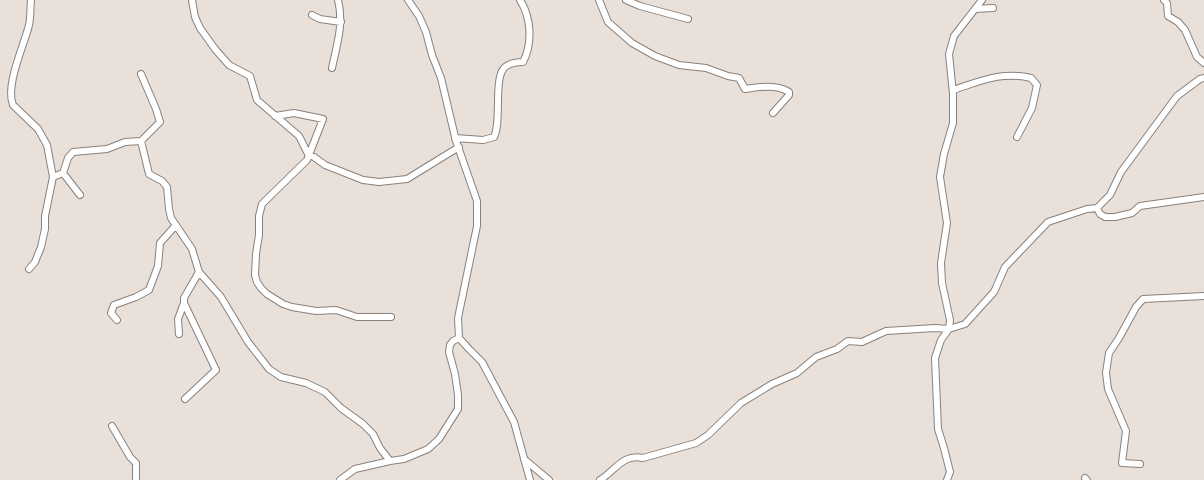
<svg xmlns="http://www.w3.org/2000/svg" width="1204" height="480" viewBox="0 0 1204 480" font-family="'Space Grotesk',sans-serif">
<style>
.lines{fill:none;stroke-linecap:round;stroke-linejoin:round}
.minor-casing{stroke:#89807b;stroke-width:8}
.minor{stroke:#fff;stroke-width:6}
</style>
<rect width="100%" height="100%" fill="#e9e0d9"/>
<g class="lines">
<defs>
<path id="minor" d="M192,0L195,17L200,28L215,49L229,65L250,76L257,100L299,136L308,154L314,157L325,165L363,180L379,182L407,179L459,147
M408,0L419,16L426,32L432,55L441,78L456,141L477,201V226L458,318L459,338L469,349L482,362L514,422L530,480
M599,0L608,22L632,43L655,56L679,65L706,68L728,76L739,78L745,89C759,87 776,84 789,92V95L773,113
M626,0L640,6L688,19
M1164,0L1167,3L1168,16L1178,22L1185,30L1197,57L1204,63
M975,9L993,8
M312,15L320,19L341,22
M332,68C337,44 344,24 338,0
M953,90C981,81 1001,71 1031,78L1037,85L1032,108L1017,137
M275,116L294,113L323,119L307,160L262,204L259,216V235L256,254L255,275L257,282L261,288L267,294L283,304L292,307L316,311L336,310L357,317H391
M455,138L483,140L494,137C502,122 493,77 505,67C510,63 516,62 523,62C533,43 531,17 520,0
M141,141L149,174L162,181L167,187L169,209L171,218L192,249L199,272L221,297L248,342L269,369L281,377L306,383L325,392L341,408L363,424L373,434L380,448L390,461L404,459L428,449L439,439L458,409V395L455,374L449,352L450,345L453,341L459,338
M63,173L80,195
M53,177L63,173L68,158L73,152L107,149L125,142L141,141L160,122L156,109L141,74
M1097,208L1110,195L1121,172L1177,96L1200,79L1204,78
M29,269L35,262L41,247L45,229V216L53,177L47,145L38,129L13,105C5,85 24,46 29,25C31,17 30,8 31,0
M117,320L111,313L114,305L136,297L149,290L158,266L160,243L176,225
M179,334L178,319L184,303
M185,399L216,370L184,303V298L199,272
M112,426L130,457L136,463V480
M524,459L549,480
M1140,464L1122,463L1126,431L1108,389L1106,373L1109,353L1119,338L1136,307L1143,299L1204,296
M1085,478L1087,480
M340,480L355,469L390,461
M600,480C615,471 623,453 643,458L696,443L708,435L741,403L772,384L797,373L816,357L837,349L848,341L862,342L886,331L935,328L949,329L965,324L994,292L1005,267L1048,222L1087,209L1097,208L1100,214L1105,217H1115L1132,213L1140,206L1204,197
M947,480L950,472L944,448L938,429L935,358L941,340L949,329L950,320L942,283L941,263L947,223L940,177L944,154L953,123V94L949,54L954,36L982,0"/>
</defs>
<use href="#minor" class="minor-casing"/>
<use href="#minor" class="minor"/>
</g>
</svg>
